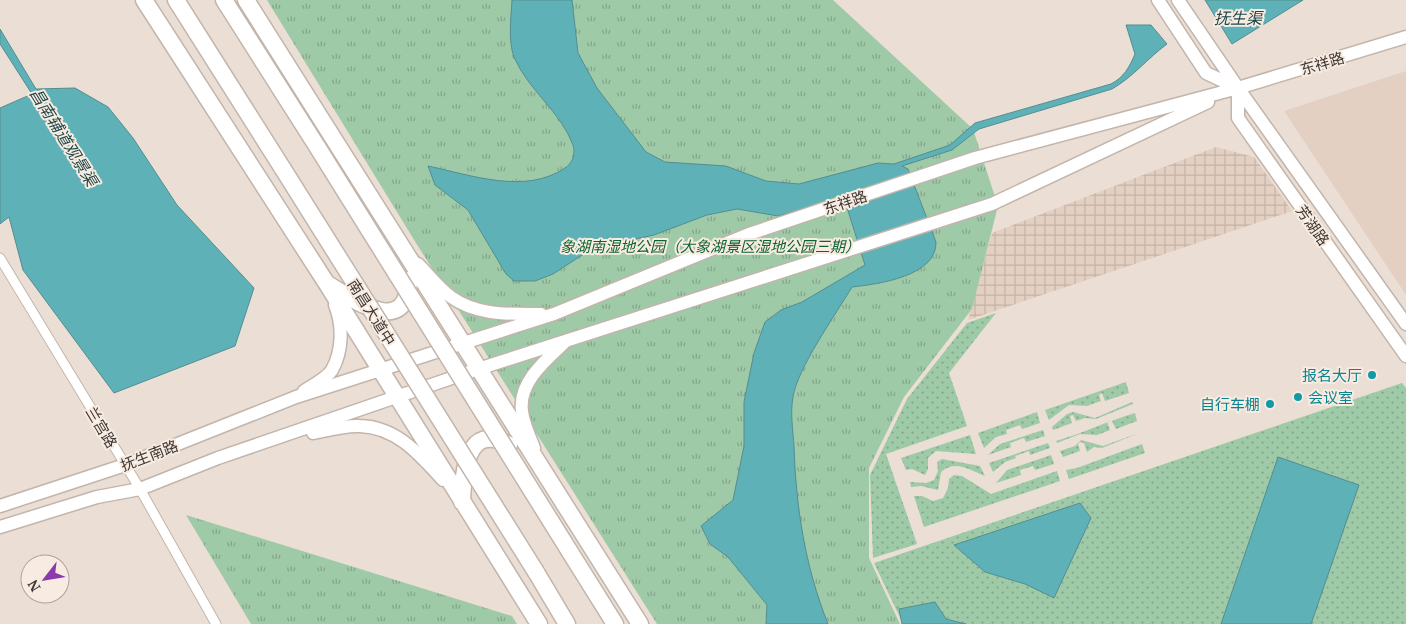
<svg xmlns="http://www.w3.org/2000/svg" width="1406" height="624" viewBox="0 0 1406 624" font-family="'PT Serif','Noto Sans SC',serif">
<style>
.built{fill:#e4d0c2}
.industrial{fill:url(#industrial-grid)}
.grass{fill:url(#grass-dots)}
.park{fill:url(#park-tufts)}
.water{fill:#5eb2b7;stroke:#548d90}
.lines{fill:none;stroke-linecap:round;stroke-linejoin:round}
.street-casing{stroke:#c2b5ab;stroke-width:11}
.secondary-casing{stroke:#c2b5ab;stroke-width:15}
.highway-casing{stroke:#c2b5ab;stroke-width:19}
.street{stroke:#fff;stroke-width:9}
.secondary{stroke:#fff;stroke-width:12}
.highway{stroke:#fff;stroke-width:16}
.highway-bridge-casing{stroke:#c2b5ab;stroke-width:19;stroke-linecap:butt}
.highway-bridge{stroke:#fff;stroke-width:16}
.culture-dot{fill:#0f9aa8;stroke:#f8ebe1;stroke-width:2}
.labels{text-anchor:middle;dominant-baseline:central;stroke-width:4;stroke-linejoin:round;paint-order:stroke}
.street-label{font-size:15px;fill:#3e3835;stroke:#f8ebe1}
.park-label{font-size:15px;font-style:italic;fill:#0d6430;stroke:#f8ebe1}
.culture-label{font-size:15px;fill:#0d838f;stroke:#f8ebe1;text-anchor:end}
.water-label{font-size:16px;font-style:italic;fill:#1f4749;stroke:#f8ebe1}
</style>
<defs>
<pattern id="industrial-grid" width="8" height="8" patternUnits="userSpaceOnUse" patternTransform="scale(1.25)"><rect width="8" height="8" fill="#e4d0c2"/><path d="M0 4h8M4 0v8" fill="none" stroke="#c5b3a7"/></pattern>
<pattern id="grass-dots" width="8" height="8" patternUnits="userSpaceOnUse" patternTransform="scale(1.25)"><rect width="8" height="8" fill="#9fcaa8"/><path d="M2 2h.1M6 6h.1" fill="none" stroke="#83a58a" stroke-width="1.8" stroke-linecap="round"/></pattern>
<pattern id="park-tufts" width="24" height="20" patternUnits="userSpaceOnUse" patternTransform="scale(1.25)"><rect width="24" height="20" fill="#9fcaa8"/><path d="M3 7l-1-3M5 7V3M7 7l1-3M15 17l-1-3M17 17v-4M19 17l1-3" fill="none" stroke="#83a58a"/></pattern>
</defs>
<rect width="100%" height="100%" fill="#ebded4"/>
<path class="built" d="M1406,71V295L1284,111Z"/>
<path class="industrial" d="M1216,147L1254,157L1292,211L968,320L992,233Z"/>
<path class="grass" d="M996,313L949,373L967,426L886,454L917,544L873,558L870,475L907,399L967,323Z
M1126,382L1129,393L1105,401L1102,393L1099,395L1101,401L1087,406L1069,405L1049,420L1045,410Z
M1402,383L1406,388V624H903L874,563Z
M1132,402L1133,404L1096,419L1085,418L1076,421L1073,415L1070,416L1072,423L1053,430L1052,427L1067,414L1073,412L1095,418Z
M1037,412L1040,423L1022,429L1020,425L1006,430L1007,434L996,437L984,448L978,433Z
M1135,413L1137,421L1116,429L1112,421L1107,422L1110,430L1097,435L1080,434L1057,443L1056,441C1084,433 1107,421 1135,413Z
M1043,430L1045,436L1026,442L1024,438L1010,443L1011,447L988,455L1000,444Z
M1139,433L1102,448L1094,447L1087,452L1084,443L1080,442L1078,444L1080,451L1063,457L1060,451L1075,446L1081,440L1103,446Z
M970,435L976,454L936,451L928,458V469L925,475L912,469L906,470L901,458Z
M1048,443L1050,448L1030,455L1029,451L1015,456L1016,458L1005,462L993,472L989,463Z
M1142,444L1145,453L1069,479L1066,470L1077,468Z
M1051,455L1054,464L1035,470L1033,466L1020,470L1021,475L996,483L1007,470Z
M942,459L980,466L985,476C970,470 955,459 941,472L938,490L921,486L911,487L910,482L926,483L934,480L938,471L937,462Z
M1057,471L1060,481L924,527L914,496H922L933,501L943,498L948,488L949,479L954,475L962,476L991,494Z"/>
<path class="park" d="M267,0H833L973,129L998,206L972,309L904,397L869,468V558L900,624H657L416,243Z
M186,515L512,616L517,624H251Z"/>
<path class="water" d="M512,0H572L578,53L597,88L646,152L665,162L726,166L766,181L799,184L878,163L894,164L950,145L975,123L1111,84C1124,77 1129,68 1135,54L1126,25H1151L1167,44C1148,58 1133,77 1112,89L979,129L952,150L902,166L908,169L936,242C937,276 879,284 852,287C836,314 797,369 793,397C790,413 793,431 794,446C796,508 805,566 828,624H766L767,605L728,557L710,544L701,526L733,500L744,446V402L754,353L765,322L781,310L802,302L865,265L844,198L778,216L737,209L707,215L654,235L593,248L553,274L535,281H514L506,274L468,210L435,185L428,166C471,175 525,195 565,168C572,164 576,154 573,145C561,112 528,90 514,57C508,41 511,17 512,0Z
M1205,0H1303L1232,44Z
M0,29L36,89L75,88L108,107L133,138L177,205L254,288L235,346L114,393L23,270L9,217L0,224V108L32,94L0,44Z
M1278,457L1359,485L1311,624H1221Z
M1080,503L1091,518L1054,598L1025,584L985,572L954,545Z
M935,602L946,619L966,624H902L899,609Z"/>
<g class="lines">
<defs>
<path id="street" d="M0,258L140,489L216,624"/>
<path id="secondary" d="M1158,0L1206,73L1238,88V118L1406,356
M1178,0L1238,88L1406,324
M418,264C428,274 439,289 451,297C477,316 511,314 541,314
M304,391C312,386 327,378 332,370C343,350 343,325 335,305
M313,433C328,430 345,425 360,426C397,427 420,455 443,480
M534,448C530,437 523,423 522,411C518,382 547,359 566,341
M0,506L125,465L296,397L554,314L749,234L975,158L1238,88L1406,37
M0,527L97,497L140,489L218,458L478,369L992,204L1208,102"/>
<path id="highway" d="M144,0L327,284L539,624
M176,0L283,169
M224,0L318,148
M246,0L640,624
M329,285C356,301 407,338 409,280
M462,502C463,473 466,421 509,445
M570,552L615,624
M536,572L567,624"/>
</defs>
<use href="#street" class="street-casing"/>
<use href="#secondary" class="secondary-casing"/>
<use href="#highway" class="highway-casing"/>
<use href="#street" class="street"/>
<use href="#secondary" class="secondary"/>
<use href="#highway" class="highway"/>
<defs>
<path id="highway-bridge" d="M318,148L570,552
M283,169L536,572"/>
</defs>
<use href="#highway-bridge" class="highway-bridge-casing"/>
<use href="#highway-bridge" class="highway-bridge"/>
</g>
<g class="culture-dot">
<circle cx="1372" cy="375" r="5"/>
<circle cx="1298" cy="397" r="5"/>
<circle cx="1270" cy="404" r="5"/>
</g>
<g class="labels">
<g class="street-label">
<text transform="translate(1322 63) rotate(-17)">东祥路</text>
<text transform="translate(845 202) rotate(-19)">东祥路</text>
<text transform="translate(1313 225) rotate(55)">芳湖路</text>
<text transform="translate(372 312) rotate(58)">南昌大道中</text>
<text transform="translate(102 427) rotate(59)">兰宫路</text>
<text transform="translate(149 455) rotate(-21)">抚生南路</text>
</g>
<g class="park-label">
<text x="710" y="246">象湖南湿地公园（大象湖景区湿地公园三期）</text>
</g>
<g class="culture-label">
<text x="1362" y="375">报名大厅</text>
<text x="1308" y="397" text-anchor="start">会议室</text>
<text x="1260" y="404">自行车棚</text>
</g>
<g class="water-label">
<text x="1238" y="18">抚生渠</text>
<text transform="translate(64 137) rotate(58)">昌南辅道观景渠</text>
</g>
</g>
<g transform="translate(45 579) rotate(239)"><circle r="24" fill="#f8ebe1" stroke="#aea39c"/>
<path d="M0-4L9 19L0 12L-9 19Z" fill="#8a3aaa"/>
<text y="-8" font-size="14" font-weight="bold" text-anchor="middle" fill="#3e3835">N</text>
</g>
</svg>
